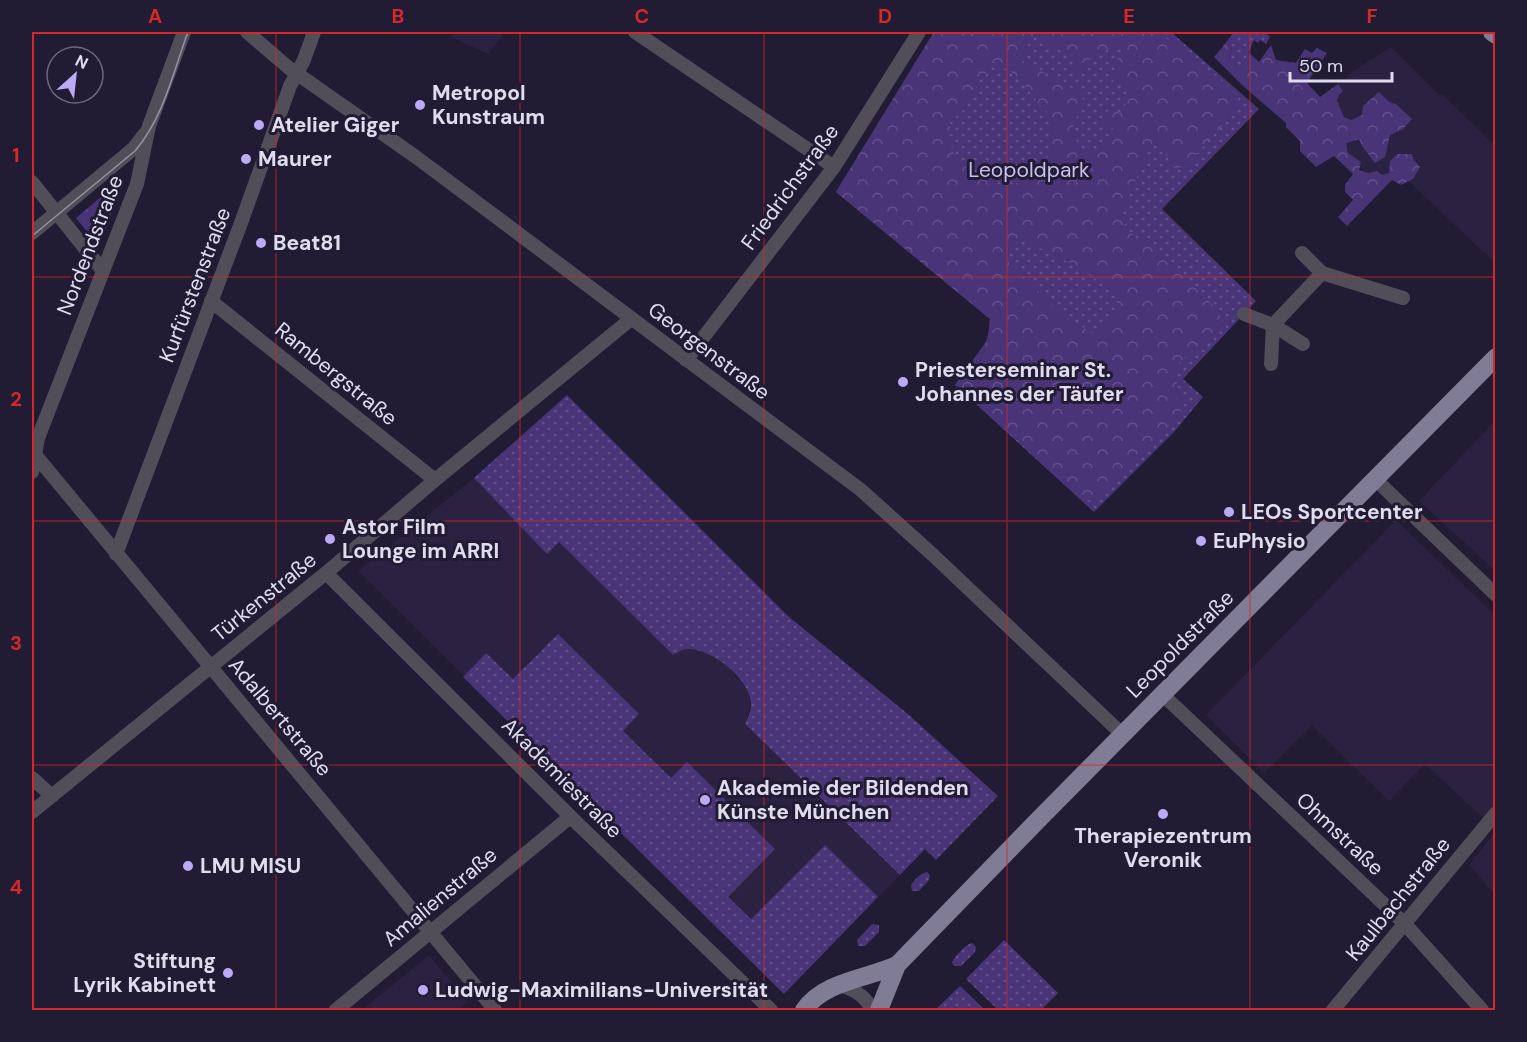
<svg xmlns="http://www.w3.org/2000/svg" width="1527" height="1042" viewBox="0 0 1527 1042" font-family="'DM Sans',sans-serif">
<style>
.built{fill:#2a2240}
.grass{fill:url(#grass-dots)}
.forest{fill:url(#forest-crowns);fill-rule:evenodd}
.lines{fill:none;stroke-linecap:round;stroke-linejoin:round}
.minor{stroke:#514e5a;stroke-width:14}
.major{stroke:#817c95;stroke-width:18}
.tram{stroke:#9691a5;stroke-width:1.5}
.grid{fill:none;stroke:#d62828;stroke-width:1.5;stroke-opacity:0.55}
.poi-dot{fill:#bcaaf6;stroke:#211b33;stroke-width:2}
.labels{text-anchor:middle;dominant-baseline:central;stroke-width:6;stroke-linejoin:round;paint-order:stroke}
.poi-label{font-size:21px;font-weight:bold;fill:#e0dced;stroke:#211b33;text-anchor:start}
.park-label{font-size:21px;fill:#cac0ed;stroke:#211b33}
.street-label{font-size:21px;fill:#e0dced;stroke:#211b33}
.neatline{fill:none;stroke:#d62828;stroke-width:2}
.grid-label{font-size:20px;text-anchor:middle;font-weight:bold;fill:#d62828}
</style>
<defs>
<pattern id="grass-dots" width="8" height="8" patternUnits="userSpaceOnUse" patternTransform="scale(1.5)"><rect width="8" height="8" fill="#493478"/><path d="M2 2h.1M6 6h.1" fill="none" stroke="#63518c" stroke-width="1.8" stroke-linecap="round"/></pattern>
<pattern id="forest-crowns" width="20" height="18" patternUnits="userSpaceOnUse" patternTransform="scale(1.5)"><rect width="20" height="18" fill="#493478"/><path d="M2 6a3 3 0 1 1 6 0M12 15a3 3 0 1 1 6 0" fill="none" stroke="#63518c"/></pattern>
</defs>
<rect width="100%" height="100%" fill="#211b33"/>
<path class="built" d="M453,32H505L488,54L451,37Z
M1391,47L1440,96L1442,94L1495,145V260L1494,262L1403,176L1371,177L1336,144L1320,97L1361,66Z
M1495,421V571L1419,501Z
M474,478L547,553L559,542L673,655L683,649H697L713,655L729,668L745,686L749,695L751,704L745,724L900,875L784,994L358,571Z
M1396,520L1495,615V803L1483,818L1425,764L1389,801L1312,726L1264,773L1206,715Z
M1495,832V895L1469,865Z
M429,955L468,1002L457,1010H362Z"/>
<path class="grass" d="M934,32H1171L1259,109L1162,209L1256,301L1183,379L1203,397L1174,432L1094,512L955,385L988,339L990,319L836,192Z
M1234,32H1265L1270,37L1266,44L1260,40L1258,43L1254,40L1241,70L1229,59L1232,46L1228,40Z
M567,395L788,616L909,715L998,796L936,860L925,849L900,875L745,724C748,717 752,710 751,702C748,677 710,647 686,649C681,650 677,653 673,655L559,542L547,554L474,478Z
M558,634L639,714L623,731L671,778L687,762L775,849L728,897L751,919L825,845L878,897L784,994L463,677L486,653L513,679Z
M927,872L930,875L929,880L919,891H912L911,886C913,881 920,873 927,872Z
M872,924L879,925V932L865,946H858L857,940Z
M1004,940L1058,993L1041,1010H998L966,979Z
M972,943L976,947L975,952L961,966H954L952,962C956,955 965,945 972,943Z
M960,986L985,1010H935Z"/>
<path class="forest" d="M934,32H1158L1216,76L1239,97L1237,109L1185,167L1174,168L1155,137L1122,211L1126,230L1156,250L1217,309L1223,323L1180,362L1173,374L1184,401L1181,413L1102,497L1086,501L955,385C977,363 988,350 990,319L836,192ZM1034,35L1076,60L1071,69L1078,71L1096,54L1109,49L1120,42L1127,50L1118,57C1116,63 1112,76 1113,82L1126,89L1130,96L1121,113L1110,109L1104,114L1102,121L1107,126L1113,128C1110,134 1106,145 1101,149C1088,160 1072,140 1073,127C1074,118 1083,111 1085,102L1077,91L1020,59ZM995,66C1016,69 1026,87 1038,103C1042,108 1048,112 1052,116C1051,127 1050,149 1046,158C1042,165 1033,173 1026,178C1006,192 991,184 972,171C964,165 956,161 953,151C950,143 950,132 950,123C954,118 960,114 964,109C975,95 978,74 995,66ZM1020,241L1027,242L1068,262L1115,291C1121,307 1112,321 1100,332H1091L1064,316L1009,263C1008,254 1011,245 1020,241Z
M1228,40L1232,46L1229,59L1241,70L1248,52L1259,62L1271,45L1276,60L1296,63L1305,49L1312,53L1317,48L1327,53L1307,83L1320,97L1338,84L1343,91L1339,95L1337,101L1344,117L1351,120L1362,115L1363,106L1379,92L1389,102L1396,104L1412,119L1403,129L1390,135L1385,157L1375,163L1362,146L1359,139L1346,143L1348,153L1361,162L1359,170L1369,173L1377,171L1382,175L1389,173L1390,161L1397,154H1412L1413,159L1420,167L1413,179L1401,185L1392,180L1347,226L1338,217L1353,200L1345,192V185L1353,174L1334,156L1316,167L1300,151V141L1286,127V123L1242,85L1214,57Z
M121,180L123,183L103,236L93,239L76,218Z"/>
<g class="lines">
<path class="minor" d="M247,32L289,68L416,157L861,490L933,555L1122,734
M635,32L834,167
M32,182L103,271
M32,233L133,149L147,131
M1302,253L1322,273
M211,301L435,480
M1244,314L1273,325L1303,344
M686,360L834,167L919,32
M1271,364L1273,325L1322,273L1403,298
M32,451L495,1010
M32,472L38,438L137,184L149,126L184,32
M1375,479L1496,595
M116,554L241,223L290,86L304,60L314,32
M326,573L578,824L771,1010
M1162,694L1405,924L1482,1010
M32,778L52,796
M32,812L326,573L435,480L631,319
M837,985C852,988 866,996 872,1010
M336,1010L570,817
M1333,1010L1496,813"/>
<path class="major" d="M1492,32L1496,35
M804,1010C824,981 866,979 897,965
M879,1010L897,965L1042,816L1496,357"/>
<path class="tram" d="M32,236L135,151C164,117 173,72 188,32"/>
</g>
<path class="grid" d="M276,32V1010M520,32V1010M764,32V1010M1007,32V1010M1250,32V1010M32,277H1496M32,521H1496M32,765H1496"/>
<g class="poi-dot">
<circle cx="420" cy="105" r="6"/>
<circle cx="259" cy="125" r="6"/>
<circle cx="246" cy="159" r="6"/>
<circle cx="261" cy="243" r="6"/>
<circle cx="903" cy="382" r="6"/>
<circle cx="1229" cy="512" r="6"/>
<circle cx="330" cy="539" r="6"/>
<circle cx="1201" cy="541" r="6"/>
<circle cx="705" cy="800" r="6"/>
<circle cx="1163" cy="814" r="6"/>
<circle cx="188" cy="866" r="6"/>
<circle cx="228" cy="973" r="6"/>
<circle cx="423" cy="990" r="6"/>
</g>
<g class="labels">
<g class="poi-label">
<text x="432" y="93">Metropol<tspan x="432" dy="24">Kunstraum</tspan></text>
<text x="271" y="125">Atelier Giger</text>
<text x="258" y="159">Maurer</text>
<text x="273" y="243">Beat81</text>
<text x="915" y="370">Priesterseminar St.<tspan x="915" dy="24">Johannes der Täufer</tspan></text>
<text x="1241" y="512">LEOs Sportcenter</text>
<text x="342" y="527">Astor Film<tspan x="342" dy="24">Lounge im ARRI</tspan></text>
<text x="1213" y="541">EuPhysio</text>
<text x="717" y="788">Akademie der Bildenden<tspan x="717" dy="24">Künste München</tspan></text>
<text x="1163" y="836" text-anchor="middle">Therapiezentrum<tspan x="1163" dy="24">Veronik</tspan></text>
<text x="200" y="866">LMU MISU</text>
<text x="216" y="961" text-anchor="end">Stiftung<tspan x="216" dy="24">Lyrik Kabinett</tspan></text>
<text x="435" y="990">Ludwig-Maximilians-Universität</text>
</g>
<g class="park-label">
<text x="1029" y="170">Leopoldpark</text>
</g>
<g class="street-label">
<text transform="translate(790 187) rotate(-54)">Friedrichstraße</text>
<text transform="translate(90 245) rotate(-69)">Nordendstraße</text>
<text transform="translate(195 285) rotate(-69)">Kurfürstenstraße</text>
<text transform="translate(709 351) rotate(37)">Georgenstraße</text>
<text transform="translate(336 374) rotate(39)">Rambergstraße</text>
<text transform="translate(264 597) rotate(-39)">Türkenstraße</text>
<text transform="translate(1180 644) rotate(-45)">Leopoldstraße</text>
<text transform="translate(280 717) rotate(50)">Adalbertstraße</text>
<text transform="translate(562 778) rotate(45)">Akademiestraße</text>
<text transform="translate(1340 834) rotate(43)">Ohmstraße</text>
<text transform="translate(440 897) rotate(-40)">Amalienstraße</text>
<text transform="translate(1398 899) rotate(-51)">Kaulbachstraße</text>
</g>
</g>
<rect width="1527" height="1042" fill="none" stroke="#211b33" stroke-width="66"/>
<g transform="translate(75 75) rotate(27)"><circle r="28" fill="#211b33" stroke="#6d687d" stroke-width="1.5"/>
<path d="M0-4.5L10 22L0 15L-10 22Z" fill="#bcaaf6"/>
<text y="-9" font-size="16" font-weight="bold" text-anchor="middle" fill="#e0dced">N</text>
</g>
<path d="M1290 72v9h102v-9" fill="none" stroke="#e0dced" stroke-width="3"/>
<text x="1299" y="72" font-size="18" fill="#e0dced" stroke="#211b33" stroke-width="4.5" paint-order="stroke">50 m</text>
<rect x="33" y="33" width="1461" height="976" class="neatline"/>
<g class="grid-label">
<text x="155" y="23">A</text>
<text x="398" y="23">B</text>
<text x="642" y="23">C</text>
<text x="885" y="23">D</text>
<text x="1129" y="23">E</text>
<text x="1372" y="23">F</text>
<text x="16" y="162">1</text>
<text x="16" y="406">2</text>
<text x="16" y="650">3</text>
<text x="16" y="894">4</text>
</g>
</svg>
